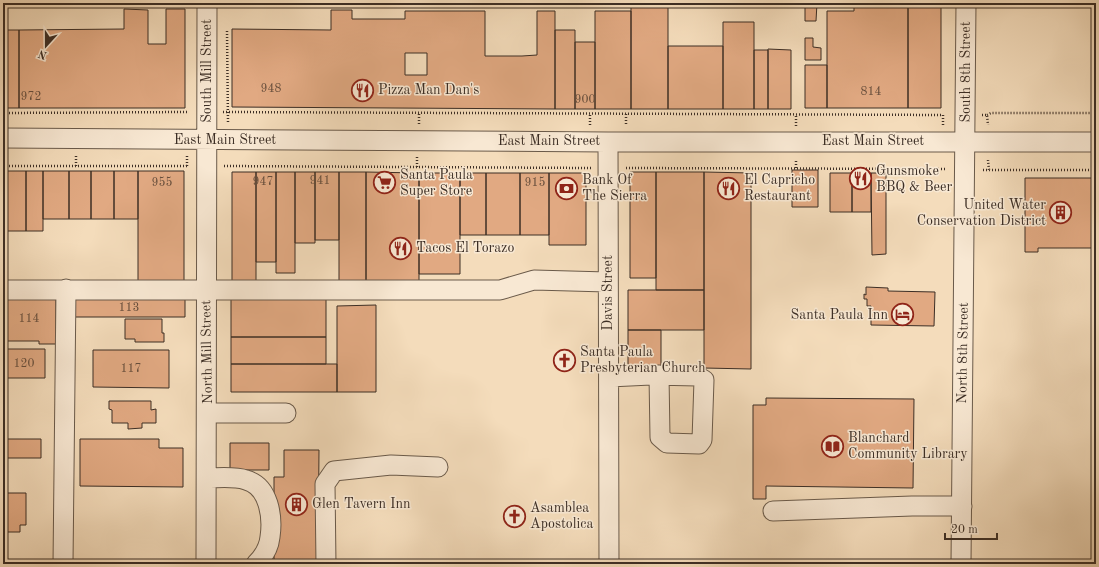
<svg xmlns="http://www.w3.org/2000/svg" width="1099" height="567" viewBox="0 0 1099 567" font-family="'Old Standard TT',serif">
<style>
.building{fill:#e1a982;stroke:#3c2e25;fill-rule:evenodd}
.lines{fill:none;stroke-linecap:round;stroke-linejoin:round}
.minor-casing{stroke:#6a5a4a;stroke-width:21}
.path{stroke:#3c2e25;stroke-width:2.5;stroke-dasharray:1 2;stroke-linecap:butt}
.minor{stroke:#f8e8d3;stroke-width:19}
.labels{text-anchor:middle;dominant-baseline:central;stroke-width:3;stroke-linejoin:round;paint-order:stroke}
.number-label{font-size:12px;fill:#654d3c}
.street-label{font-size:14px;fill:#3c2e25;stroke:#f8e8d3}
.poi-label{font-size:14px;fill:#3c2e25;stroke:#f8e8d3;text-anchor:start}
</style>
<rect width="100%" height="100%" fill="#f4dcbb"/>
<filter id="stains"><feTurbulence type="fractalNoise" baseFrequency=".005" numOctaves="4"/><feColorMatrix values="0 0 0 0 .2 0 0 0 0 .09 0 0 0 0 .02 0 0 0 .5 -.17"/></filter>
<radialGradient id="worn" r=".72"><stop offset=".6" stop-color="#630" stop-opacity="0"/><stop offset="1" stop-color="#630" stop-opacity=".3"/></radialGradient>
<path class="building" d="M631,3H668V109H631Z
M805,3H817L816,21H805Z
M854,3H908V108H827V11H854Z
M908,3H941V108H908Z
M124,9L148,10V44H166V9H185V108H19V30L124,29Z
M331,10H352V19H405V11H485V56H522L537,55V11H555V109L232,107V29L331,30ZM405,53H427V75H405Z
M595,11H631V109H595Z
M723,22H754V109H723Z
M3,30H19V108H3Z
M555,30H575V109H555Z
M805,38H813V47L821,48V60H805Z
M575,42H595V109H575Z
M668,46H723V109H668Z
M768,49L791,50V109H768Z
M754,50H768V109H754Z
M805,65H827V108H805Z
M792,170H818V207H792Z
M3,171H26V231H3Z
M26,171H43V231H26Z
M43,171H69V219H43Z
M69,171H91V219H69Z
M91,171H114V219H91Z
M114,171H138V219H114Z
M138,171H184V281H138Z
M232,172H256V282H232Z
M256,172H276V262H256Z
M276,172H295V273H276Z
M295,172H315V243H295Z
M315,172H339V240H315Z
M339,172H366V282H339Z
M366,172L419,173V282H366Z
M630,172H656V278H630Z
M656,172H704V290H656Z
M704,172L751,173V369L704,368Z
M419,173H460V274H419Z
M460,173H486V235H460Z
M486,173H520V235H486Z
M520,173H549V235H520Z
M549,173H586V245H549Z
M830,173H852V212H830Z
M852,173H871V212H852Z
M871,173H886V254L872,255Z
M1025,178H1096V248H1038V252H1025Z
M866,287L888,288V291L935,292L934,326L871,325V306H867V299H864V294L866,295Z
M628,290H704V330H628Z
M3,297H56V344H39V341H3Z
M73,298H185V317H73Z
M231,298H326V337H231Z
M376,305V392H337V306Z
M125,319H162V333H164V342H135V339H125Z
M628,330H661V369H628Z
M231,337H326V364H231Z
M3,349H45V378H3Z
M93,350H169V388L93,387Z
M231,364H337V392H231Z
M766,398L914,399L913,488L766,486V499H753V405H766Z
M109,401H151V410L156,409V423H142V428L128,429V423H112V410L109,409Z
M3,439H41V458H3Z
M80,439H159V448H183V487L80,486Z
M230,443H269V470H230Z
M284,450H319L318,564H274V477H284Z
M3,493H26V525H20V532H3Z
M3,535H7V564H3Z"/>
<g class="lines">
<defs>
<path id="minor" d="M3,138L608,142H1096
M608,142C607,282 609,423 609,564
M3,290H500L534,280L607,282
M609,377L651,375L697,376L704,380L702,440L699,444L667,443L660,437L659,375
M207,413H286
M207,478C219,478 234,476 246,480C269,486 273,517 270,537C269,547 263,557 256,564
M773,511L912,506H962
M63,564L66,289
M206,564L207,3
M326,564L325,484L334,471L391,465L438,467
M961,564L966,3"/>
</defs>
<use href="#minor" class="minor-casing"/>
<path class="path" d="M227,31L228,122
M223,112L943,115
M3,113L188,112
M626,114V125
M982,115H987L988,125
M987,115L991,113H1096
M419,124V113
M590,125V114
M943,125V115
M796,126V114
M76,156V166
M988,160L989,170
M3,166H189
M187,166V156
M224,166L591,168
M417,167V157
M626,168L946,169
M796,168V159
M983,170H1096"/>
<use href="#minor" class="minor"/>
</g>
<defs>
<symbol id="restaurant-ring" viewBox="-11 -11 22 22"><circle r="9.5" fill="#f8e8d3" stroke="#8f2418" stroke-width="1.5"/><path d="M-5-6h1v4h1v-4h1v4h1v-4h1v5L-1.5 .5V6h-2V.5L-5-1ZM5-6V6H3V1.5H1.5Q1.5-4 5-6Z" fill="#8f2418"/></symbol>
<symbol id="supermarket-ring" viewBox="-11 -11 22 22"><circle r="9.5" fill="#f8e8d3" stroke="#8f2418" stroke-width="1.5"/><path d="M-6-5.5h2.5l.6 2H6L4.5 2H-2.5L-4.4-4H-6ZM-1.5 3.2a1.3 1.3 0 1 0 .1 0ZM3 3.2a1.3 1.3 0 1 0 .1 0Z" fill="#8f2418"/></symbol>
<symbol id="bank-ring" viewBox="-11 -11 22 22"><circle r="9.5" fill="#f8e8d3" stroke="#8f2418" stroke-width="1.5"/><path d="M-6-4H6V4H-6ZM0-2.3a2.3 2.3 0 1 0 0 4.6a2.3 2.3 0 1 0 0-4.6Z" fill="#8f2418"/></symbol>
<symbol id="building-ring" viewBox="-11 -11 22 22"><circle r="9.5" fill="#f8e8d3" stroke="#8f2418" stroke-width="1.5"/><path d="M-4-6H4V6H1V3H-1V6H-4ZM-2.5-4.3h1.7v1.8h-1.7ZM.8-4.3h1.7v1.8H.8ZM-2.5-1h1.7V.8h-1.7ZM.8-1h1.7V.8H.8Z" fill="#8f2418"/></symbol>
<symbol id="hotel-ring" viewBox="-11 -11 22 22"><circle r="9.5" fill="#f8e8d3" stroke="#8f2418" stroke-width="1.5"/><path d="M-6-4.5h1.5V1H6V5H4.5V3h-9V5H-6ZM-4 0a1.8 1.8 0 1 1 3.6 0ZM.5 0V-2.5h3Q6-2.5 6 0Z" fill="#8f2418"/></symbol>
<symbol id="church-ring" viewBox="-11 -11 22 22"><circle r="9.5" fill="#f8e8d3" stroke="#8f2418" stroke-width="1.5"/><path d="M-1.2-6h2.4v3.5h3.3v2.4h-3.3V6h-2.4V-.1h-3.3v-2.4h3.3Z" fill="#8f2418"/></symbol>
<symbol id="library-ring" viewBox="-11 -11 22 22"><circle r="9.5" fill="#f8e8d3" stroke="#8f2418" stroke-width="1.5"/><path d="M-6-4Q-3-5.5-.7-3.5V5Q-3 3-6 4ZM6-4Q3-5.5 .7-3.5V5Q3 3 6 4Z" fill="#8f2418"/></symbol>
</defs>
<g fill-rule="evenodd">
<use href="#restaurant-ring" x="350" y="78" width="25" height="25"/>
<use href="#restaurant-ring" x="848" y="166" width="25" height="25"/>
<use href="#supermarket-ring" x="372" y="170" width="25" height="25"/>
<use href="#bank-ring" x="554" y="176" width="25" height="25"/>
<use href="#restaurant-ring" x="716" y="176" width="25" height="25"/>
<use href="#building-ring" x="1048" y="200" width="25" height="25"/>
<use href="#restaurant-ring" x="388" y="236" width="25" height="25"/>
<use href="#hotel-ring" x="890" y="302" width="25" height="25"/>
<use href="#church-ring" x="552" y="348" width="25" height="25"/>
<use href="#library-ring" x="820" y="434" width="25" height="25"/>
<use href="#building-ring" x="284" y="492" width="25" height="25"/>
<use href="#church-ring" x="502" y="504" width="25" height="25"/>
</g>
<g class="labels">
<g class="number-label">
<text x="271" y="89">948</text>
<text x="871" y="92">814</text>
<text x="31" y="97">972</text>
<text x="585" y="100">900</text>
<text x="320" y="181">941</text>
<text x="263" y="182">947</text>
<text x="162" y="183">955</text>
<text x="535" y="183">915</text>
<text x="129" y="308">113</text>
<text x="29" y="319">114</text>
<text x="24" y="364">120</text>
<text x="131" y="369">117</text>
</g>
<g class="street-label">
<text transform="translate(207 71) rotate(-90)">South Mill Street</text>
<text transform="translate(966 72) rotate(-90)">South 8th Street</text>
<text x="225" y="140">East Main Street</text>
<text x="549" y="141">East Main Street</text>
<text x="873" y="141">East Main Street</text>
<text transform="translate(608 293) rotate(-90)">Davis Street</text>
<text transform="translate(207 352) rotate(-91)">North Mill Street</text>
<text transform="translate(963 353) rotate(-89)">North 8th Street</text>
</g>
<g class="poi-label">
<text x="378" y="90">Pizza Man Dan's</text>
<text x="876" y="171">Gunsmoke<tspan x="876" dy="16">BBQ &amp; Beer</tspan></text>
<text x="400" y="175">Santa Paula<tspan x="400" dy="16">Super Store</tspan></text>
<text x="582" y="180">Bank Of<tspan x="582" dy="16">The Sierra</tspan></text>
<text x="744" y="180">El Capricho<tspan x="744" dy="16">Restaurant</tspan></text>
<text x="1046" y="205" text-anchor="end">United Water<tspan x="1046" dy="16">Conservation District</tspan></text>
<text x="416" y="248">Tacos El Torazo</text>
<text x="888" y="315" text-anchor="end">Santa Paula Inn</text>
<text x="580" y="352">Santa Paula<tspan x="580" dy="16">Presbyterian Church</tspan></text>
<text x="848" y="438">Blanchard<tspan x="848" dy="16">Community Library</tspan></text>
<text x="312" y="504">Glen Tavern Inn</text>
<text x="530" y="508">Asamblea<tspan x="530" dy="16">Apostolica</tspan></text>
</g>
</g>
<rect width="1099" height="567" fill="none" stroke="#f4dcbb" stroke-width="16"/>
<rect x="4" y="4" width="1091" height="559" fill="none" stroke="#3c2e25" stroke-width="2"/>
<rect x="8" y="8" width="1083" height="551" fill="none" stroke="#3c2e25"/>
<g transform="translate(46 46) rotate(201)" stroke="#f8e8d3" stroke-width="3" paint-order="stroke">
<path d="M0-3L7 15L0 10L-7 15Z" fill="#3c2e25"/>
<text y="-6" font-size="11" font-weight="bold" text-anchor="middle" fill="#3c2e25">N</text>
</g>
<path d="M945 533v6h52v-6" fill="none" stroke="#3c2e25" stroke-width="2"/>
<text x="951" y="533" font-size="12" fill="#3c2e25" stroke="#f8e8d3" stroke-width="3" paint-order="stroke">20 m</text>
<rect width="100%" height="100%" filter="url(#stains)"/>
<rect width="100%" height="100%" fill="url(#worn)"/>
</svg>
